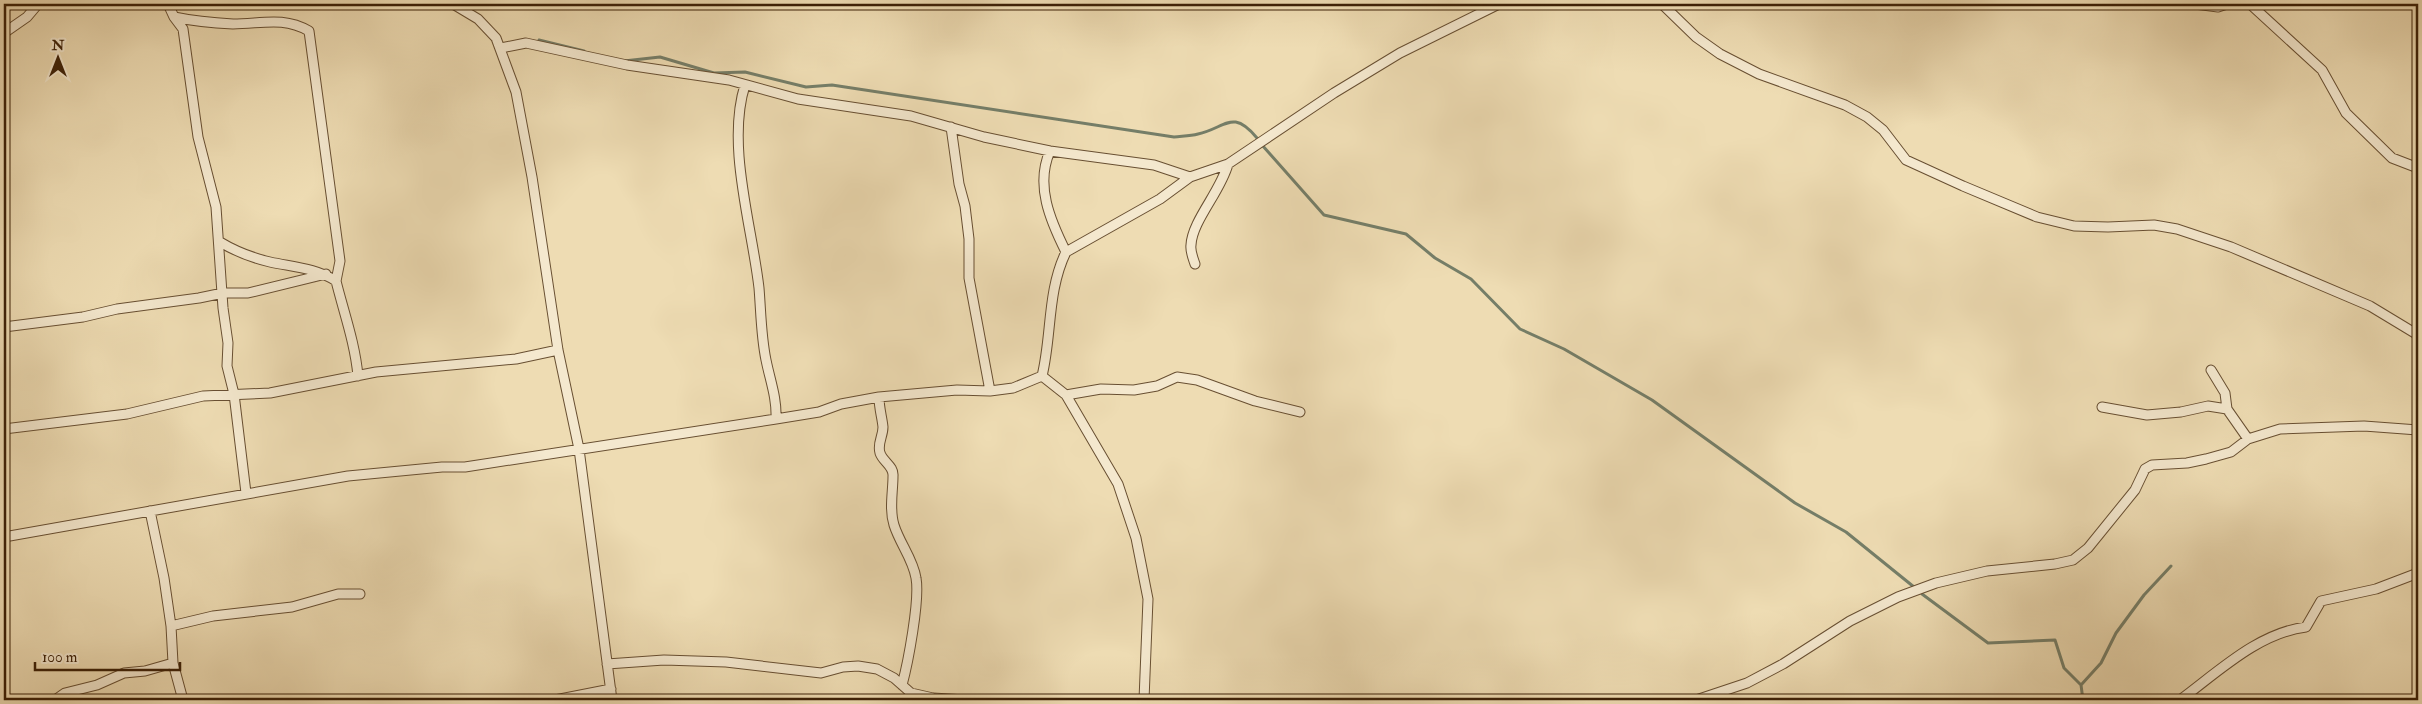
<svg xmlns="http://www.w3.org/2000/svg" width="2422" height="704" viewBox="0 0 2422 704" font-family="'IM FELL Double Pica',serif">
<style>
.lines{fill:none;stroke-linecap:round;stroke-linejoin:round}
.stream{stroke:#757e68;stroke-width:3}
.minor-casing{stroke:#684f32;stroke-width:11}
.minor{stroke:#f4e8ce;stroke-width:9}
</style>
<rect width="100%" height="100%" fill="#eedcb3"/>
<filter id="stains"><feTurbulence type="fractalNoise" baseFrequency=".004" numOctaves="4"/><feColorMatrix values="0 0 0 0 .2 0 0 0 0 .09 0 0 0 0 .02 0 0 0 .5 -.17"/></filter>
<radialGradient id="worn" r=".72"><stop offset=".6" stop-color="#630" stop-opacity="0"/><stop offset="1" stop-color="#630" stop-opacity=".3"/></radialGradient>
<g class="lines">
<path class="stream" d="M539,40L584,51
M624,61L660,57L714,73L745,72L806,87L832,85L1174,137C1182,136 1190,136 1198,134C1226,128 1232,108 1257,138
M1262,145L1324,215L1406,234L1435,258L1471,279L1520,329L1564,349L1652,400L1795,503L1846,532L1914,587
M1922,594L1988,643L2055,640L2064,668L2081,685L2083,700
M2081,685L2101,663L2116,633L2144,595L2171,566"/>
<defs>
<path id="minor" d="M168,4L174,17L183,29L198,137L216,207L223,308L228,343L227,366L234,394L246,493
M453,4L478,19L496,38L516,92L532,177L558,350L579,449L612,700
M1662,4L1696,37L1720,54L1759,74L1845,105L1867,117L1883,130L1906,160L1963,186L2037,217L2074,226L2108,227L2154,225L2177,229L2231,247L2370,306L2418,335
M2195,4L2218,7L2227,4
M2250,4L2322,70L2346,113L2392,158L2418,168
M174,17C193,21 213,23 233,24C261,24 283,16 309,31L340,261L336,281
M4,33L27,17L38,4
M501,48L526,43L627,65L729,80L798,99L911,116L984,137L1050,151L1154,165L1190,177
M745,85C726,145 752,226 759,288C761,312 761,336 766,360C770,380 777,398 776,419
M951,127L959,184L965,206L969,239V278L990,391
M1050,151C1035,185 1050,220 1066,252
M220,242C235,251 253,258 270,262C293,267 316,268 336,281C344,313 355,343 358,376
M1195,264C1193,258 1190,251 1191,245C1192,221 1221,191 1228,164
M4,327L83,317L117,309L199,298L223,293H248L326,274
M2211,370L2225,393L2227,409L2248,439
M1042,376L1066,395L1118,484L1136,538L1148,599L1144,700
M1066,395L1101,389L1134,390L1157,386L1177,377L1197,380L1255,401L1300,412
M879,397C879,408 882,417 883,427C883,437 877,443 880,453C883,462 894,466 893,476C893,492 889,509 894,525C900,544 913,559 916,578C920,600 908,663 902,685
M2102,407L2147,415L2181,412L2208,406L2227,409
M4,429L127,414L203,396L270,393L376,372L516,359L558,350
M150,511L164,578L171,626L173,663L183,700
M4,537L348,476L442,467H465L776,419L819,412L841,404L879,397L957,390L990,391L1013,388L1042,376C1052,335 1047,291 1066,252L1160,199L1190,177L1228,164L1334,93L1400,53L1499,4
M171,626L213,616L292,607L338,594H360
M607,664L664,660L726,662L821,673L843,667L858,666L877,669L894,678L911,693L933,698L965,700
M55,700L65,693L97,685L124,673L145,671L173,663
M555,700L611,689
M1696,700L1747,683L1783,664L1850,621L1898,597L1936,583L1987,571L2055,564L2073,560L2088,548L2135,490L2145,469L2152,465L2187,463L2206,459L2231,452L2248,439L2280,429L2364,426L2418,430
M2180,700C2218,672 2258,633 2306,627L2321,601L2376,589L2418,573"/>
</defs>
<use href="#minor" class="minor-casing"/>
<use href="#minor" class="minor"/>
</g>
<rect width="2422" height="704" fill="none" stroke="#eedcb3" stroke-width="20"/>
<rect x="5" y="5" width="2412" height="694" fill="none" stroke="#3c2007" stroke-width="2.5"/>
<rect x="10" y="10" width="2402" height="684" fill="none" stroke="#3c2007"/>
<g transform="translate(58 58)" stroke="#f4e8ce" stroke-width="4" paint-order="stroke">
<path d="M0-4L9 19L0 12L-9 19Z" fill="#3c2007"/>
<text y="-8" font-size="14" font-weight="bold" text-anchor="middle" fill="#3c2007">N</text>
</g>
<path d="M35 662v8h145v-8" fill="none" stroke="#3c2007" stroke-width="2.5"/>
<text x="42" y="662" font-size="15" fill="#3c2007" stroke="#f4e8ce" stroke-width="4" paint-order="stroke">100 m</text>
<rect width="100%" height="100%" filter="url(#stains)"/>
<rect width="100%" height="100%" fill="url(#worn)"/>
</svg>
